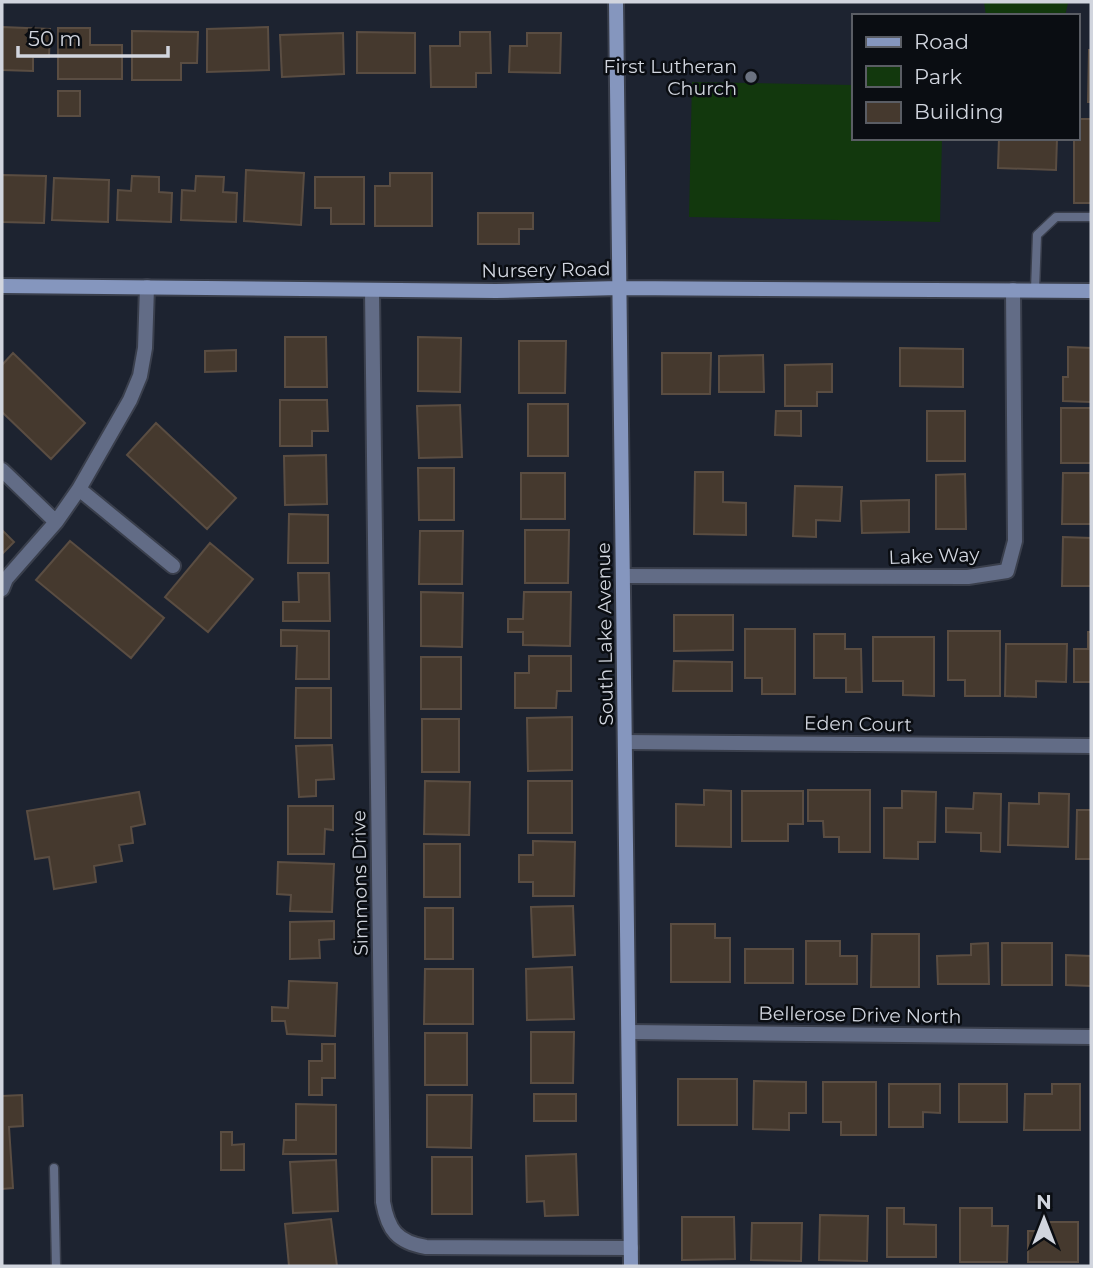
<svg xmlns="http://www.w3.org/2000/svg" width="1093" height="1268" viewBox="0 0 1093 1268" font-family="Montserrat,sans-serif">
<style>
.green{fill:#12380d}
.building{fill:#45392e;stroke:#5a4d42;stroke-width:2}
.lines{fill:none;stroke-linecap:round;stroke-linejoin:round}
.lane-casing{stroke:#3a3f4c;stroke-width:11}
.street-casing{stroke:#3a3f4c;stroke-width:18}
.secondary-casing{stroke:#3a3f4c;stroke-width:18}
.lane{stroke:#626c86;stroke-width:8}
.street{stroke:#626c86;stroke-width:14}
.secondary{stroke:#8596be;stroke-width:14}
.worship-dot{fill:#6b7280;stroke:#0a0d12;stroke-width:2.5}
.labels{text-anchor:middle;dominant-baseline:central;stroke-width:5;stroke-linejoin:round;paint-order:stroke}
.poi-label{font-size:19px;fill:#d1d5de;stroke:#0a0d12;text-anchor:end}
.street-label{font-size:19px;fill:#d1d5de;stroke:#0a0d12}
</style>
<rect width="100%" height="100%" fill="#1d2330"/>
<path class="green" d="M984,2H1067L1068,3L1065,16H986Z
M692,82L853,85V138H942L940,222L689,217Z"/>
<path class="building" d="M2,27L50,29L49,57H33V71L2,70Z
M268,27L269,70L207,72V29Z
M58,28H90V45H122V79H58Z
M132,31L198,32L197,63H181V80H132Z
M357,32L415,33V73H357Z
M460,32H490L491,73H476V87H431L430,46H460Z
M343,33L344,74L282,77L280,35Z
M527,33H561L560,73L509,72L510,46H527Z
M1089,50H1091V102H1088Z
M58,91H80V116H58Z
M1077,119H1091V203H1074V138H1077Z
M999,138H1057L1056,170L998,168Z
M246,170L304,173L301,225L244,221Z
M390,173H432V226H375V186H390Z
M2,175L46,176L44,223L2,222Z
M132,176L159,177V192L172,193L171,222L117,220L118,190L131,191Z
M196,176L224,177L223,192L237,193L236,222L181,220L182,190L195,191Z
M315,177H364V224H331V208H315Z
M54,178L109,180L108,222L52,220Z
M478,213H533V229H519V244H478Z
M285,337H326L327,387H285Z
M418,337L461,338L460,392L418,391Z
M519,341H566L565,393H519Z
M1068,347L1091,348V402L1063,401V377H1068Z
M900,348L963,349V387L900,386Z
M236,350V371L205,372V351Z
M13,353L85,423L51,459L2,412V365Z
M662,353H711L710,394H662Z
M763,355L764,392H719V356Z
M832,364V392H817V406H785V365Z
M280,400H327L328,431H312V446H280Z
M528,404H568V456H528Z
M460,405L462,457L419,458L417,406Z
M1061,408H1091V463H1061Z
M776,411H801V436L775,435Z
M927,411H965V461H927Z
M156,423L236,498L207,529L127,455Z
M326,455L327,504L285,505L284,456Z
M418,468H454V520H419Z
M695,472H723V502L746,503V535L694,534Z
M521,473H565V519H521Z
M1063,473H1090L1091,524H1062Z
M965,474L966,529H936V475Z
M795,486L842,487L840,521L816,520V537L793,536Z
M909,500V532L862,533L861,501Z
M289,514L328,515V563H288Z
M2,530L14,542L2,554Z
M525,530H569L568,583H525Z
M420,531H463L462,584H419Z
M1063,537L1091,538V586H1062Z
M70,541L164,618L131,658L36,580Z
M210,543L253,579L208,632L165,597Z
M298,573H329L330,621H283V602H299Z
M421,592L463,593L462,647L421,646Z
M524,592H571L570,646L523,645V632H508V619H523Z
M674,615H733V650L674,651Z
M745,629H795V694H762V678H745Z
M281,630L329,631V679H296L297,646H281Z
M948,631H1000V696H965V680H948Z
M1088,632H1091V682H1074V649H1088Z
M814,634H845V649H861L862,692H846V678H814Z
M873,637H934V696L903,695V681H873Z
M1006,644H1067L1066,682L1036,681V697L1005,696Z
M529,656H571V691H557L556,708H515V673H529Z
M421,657H461V709H421Z
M674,661L732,662V691H673Z
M296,688H331V738H295Z
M572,717V770L528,771L527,718Z
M422,719H459V772H422Z
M332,745L334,779L316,780V796L299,797L296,746Z
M425,781L470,782L469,835L424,834Z
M528,781H572V833H528Z
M704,790L731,791V847L676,846V804L704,805Z
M808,790H870V852H839V837H824L823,821H808Z
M742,791H803V824H788V841H742Z
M902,791L936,792L935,842H918V859L884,858V808H902Z
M139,792L145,824L131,827L133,843L119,845L122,861L94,866L96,882L54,889L49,857L35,859L27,811Z
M974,793L1001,794L1000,852L981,851V833L946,832V808L973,809Z
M1039,793L1069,794L1068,847L1008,845L1009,803L1039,804Z
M288,806H333V830L325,829L324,854H288Z
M1077,810H1091V859H1076Z
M533,841L575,842L574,896H533V882H519V855H533Z
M424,844H460V897H424Z
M278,862L334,864L332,912L290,911L291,895L277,894Z
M573,906L575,955L533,957L531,907Z
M425,908H453V959H425Z
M334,921V939L319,940L320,958L290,959V922Z
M671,924H715V938H730V982H671Z
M872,934H919V987H871Z
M806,941H840V956H857V984H806Z
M988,943L989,984H938L937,956L971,955V944Z
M1002,943H1052V985H1002Z
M745,949H793V983H745Z
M1066,955L1091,956V986L1066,985Z
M572,967L574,1019L527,1020L526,969Z
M425,969H473V1024H424Z
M289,981L337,983L335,1036L287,1034L285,1021H272V1007L288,1008Z
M531,1032H574L573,1083H531Z
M425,1033H467V1085H425Z
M322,1044H335V1078H322V1095H309V1061H322Z
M678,1079H737V1125H678Z
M754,1081L806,1082V1113H789V1130L753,1129Z
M823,1082H876V1135H841V1122H823Z
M889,1084H940V1113L923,1112V1127H889Z
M959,1084H1007V1122H959Z
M1052,1084H1080V1130H1024L1025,1094H1052Z
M534,1094H576V1121H534Z
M22,1095L23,1126L9,1127L13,1188L2,1189V1096Z
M427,1095H472L471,1148L427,1147Z
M296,1104L336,1105V1154H283L284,1140H296Z
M221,1132H232V1145L244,1144V1170H221Z
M576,1154L578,1215L545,1216L544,1201L527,1202L526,1156Z
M432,1157H472V1214H432Z
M336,1160L338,1211L293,1213L290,1162Z
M887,1208H904V1224L936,1225V1257H887Z
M960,1208H992V1226H1008L1007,1262H960Z
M820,1215L868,1216L867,1261L819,1260Z
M682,1217H734L735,1259L682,1260Z
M331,1219L337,1266H289L285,1224Z
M1046,1222H1078V1262H1028V1231H1046Z
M752,1223H802L801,1261L751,1260Z"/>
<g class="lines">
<defs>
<path id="lane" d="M1035,290L1037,235L1056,217H1091
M54,1168L56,1266"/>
<path id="street" d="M372,290L383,1202C388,1230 397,1242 426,1247L631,1248
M2,470L56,522
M79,489L173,566
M623,576L968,577L1007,571L1015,541L1013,290
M2,589L6,579L56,522L79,489L130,400L140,376L145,348L147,287
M625,742L1091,746
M629,1032L1091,1037"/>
<path id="secondary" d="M616,2L631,1266
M2,286L496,291L619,288L1091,291"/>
</defs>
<use href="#lane" class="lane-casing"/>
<use href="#street" class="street-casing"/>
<use href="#secondary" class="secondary-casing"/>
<use href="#lane" class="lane"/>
<use href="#street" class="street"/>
<use href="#secondary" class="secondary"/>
</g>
<circle class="worship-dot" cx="751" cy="77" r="7"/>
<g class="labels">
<g class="poi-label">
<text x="737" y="66">First Lutheran<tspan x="737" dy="22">Church</tspan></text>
</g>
<g class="street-label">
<text transform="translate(546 270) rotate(-1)">Nursery Road</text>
<text transform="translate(934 556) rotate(-2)">Lake Way</text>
<text transform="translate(605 634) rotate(-91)">South Lake Avenue</text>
<text transform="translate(858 724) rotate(1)">Eden Court</text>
<text transform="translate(360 883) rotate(-91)">Simmons Drive</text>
<text transform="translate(860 1015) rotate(1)">Bellerose Drive North</text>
</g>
</g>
<rect width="1093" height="1268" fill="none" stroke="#d1d5de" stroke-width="7"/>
<rect x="852" y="14" width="228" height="126" fill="#0a0d12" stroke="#5a5d64" stroke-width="2"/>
<rect x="866" y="37" width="35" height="10" fill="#8596be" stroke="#5a5d64" stroke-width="2"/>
<text x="914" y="49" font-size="21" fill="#d1d5de">Road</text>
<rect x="866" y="66" width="35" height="21" fill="#12380d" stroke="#5a5d64" stroke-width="2"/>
<text x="914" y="84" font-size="21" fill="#d1d5de">Park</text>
<rect x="866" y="102" width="35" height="21" fill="#45392e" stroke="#5a5d64" stroke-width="2"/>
<text x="914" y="119" font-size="21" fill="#d1d5de">Building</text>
<g transform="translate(1044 1219)" stroke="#0a0d12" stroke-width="5" paint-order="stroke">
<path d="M0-5L12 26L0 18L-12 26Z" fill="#d1d5de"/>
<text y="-10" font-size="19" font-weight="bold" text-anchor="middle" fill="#d1d5de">N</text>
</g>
<path d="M18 46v10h150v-10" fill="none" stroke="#d1d5de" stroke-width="3.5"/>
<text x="28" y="46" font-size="21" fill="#d1d5de" stroke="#0a0d12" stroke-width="5" paint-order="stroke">50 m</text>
</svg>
